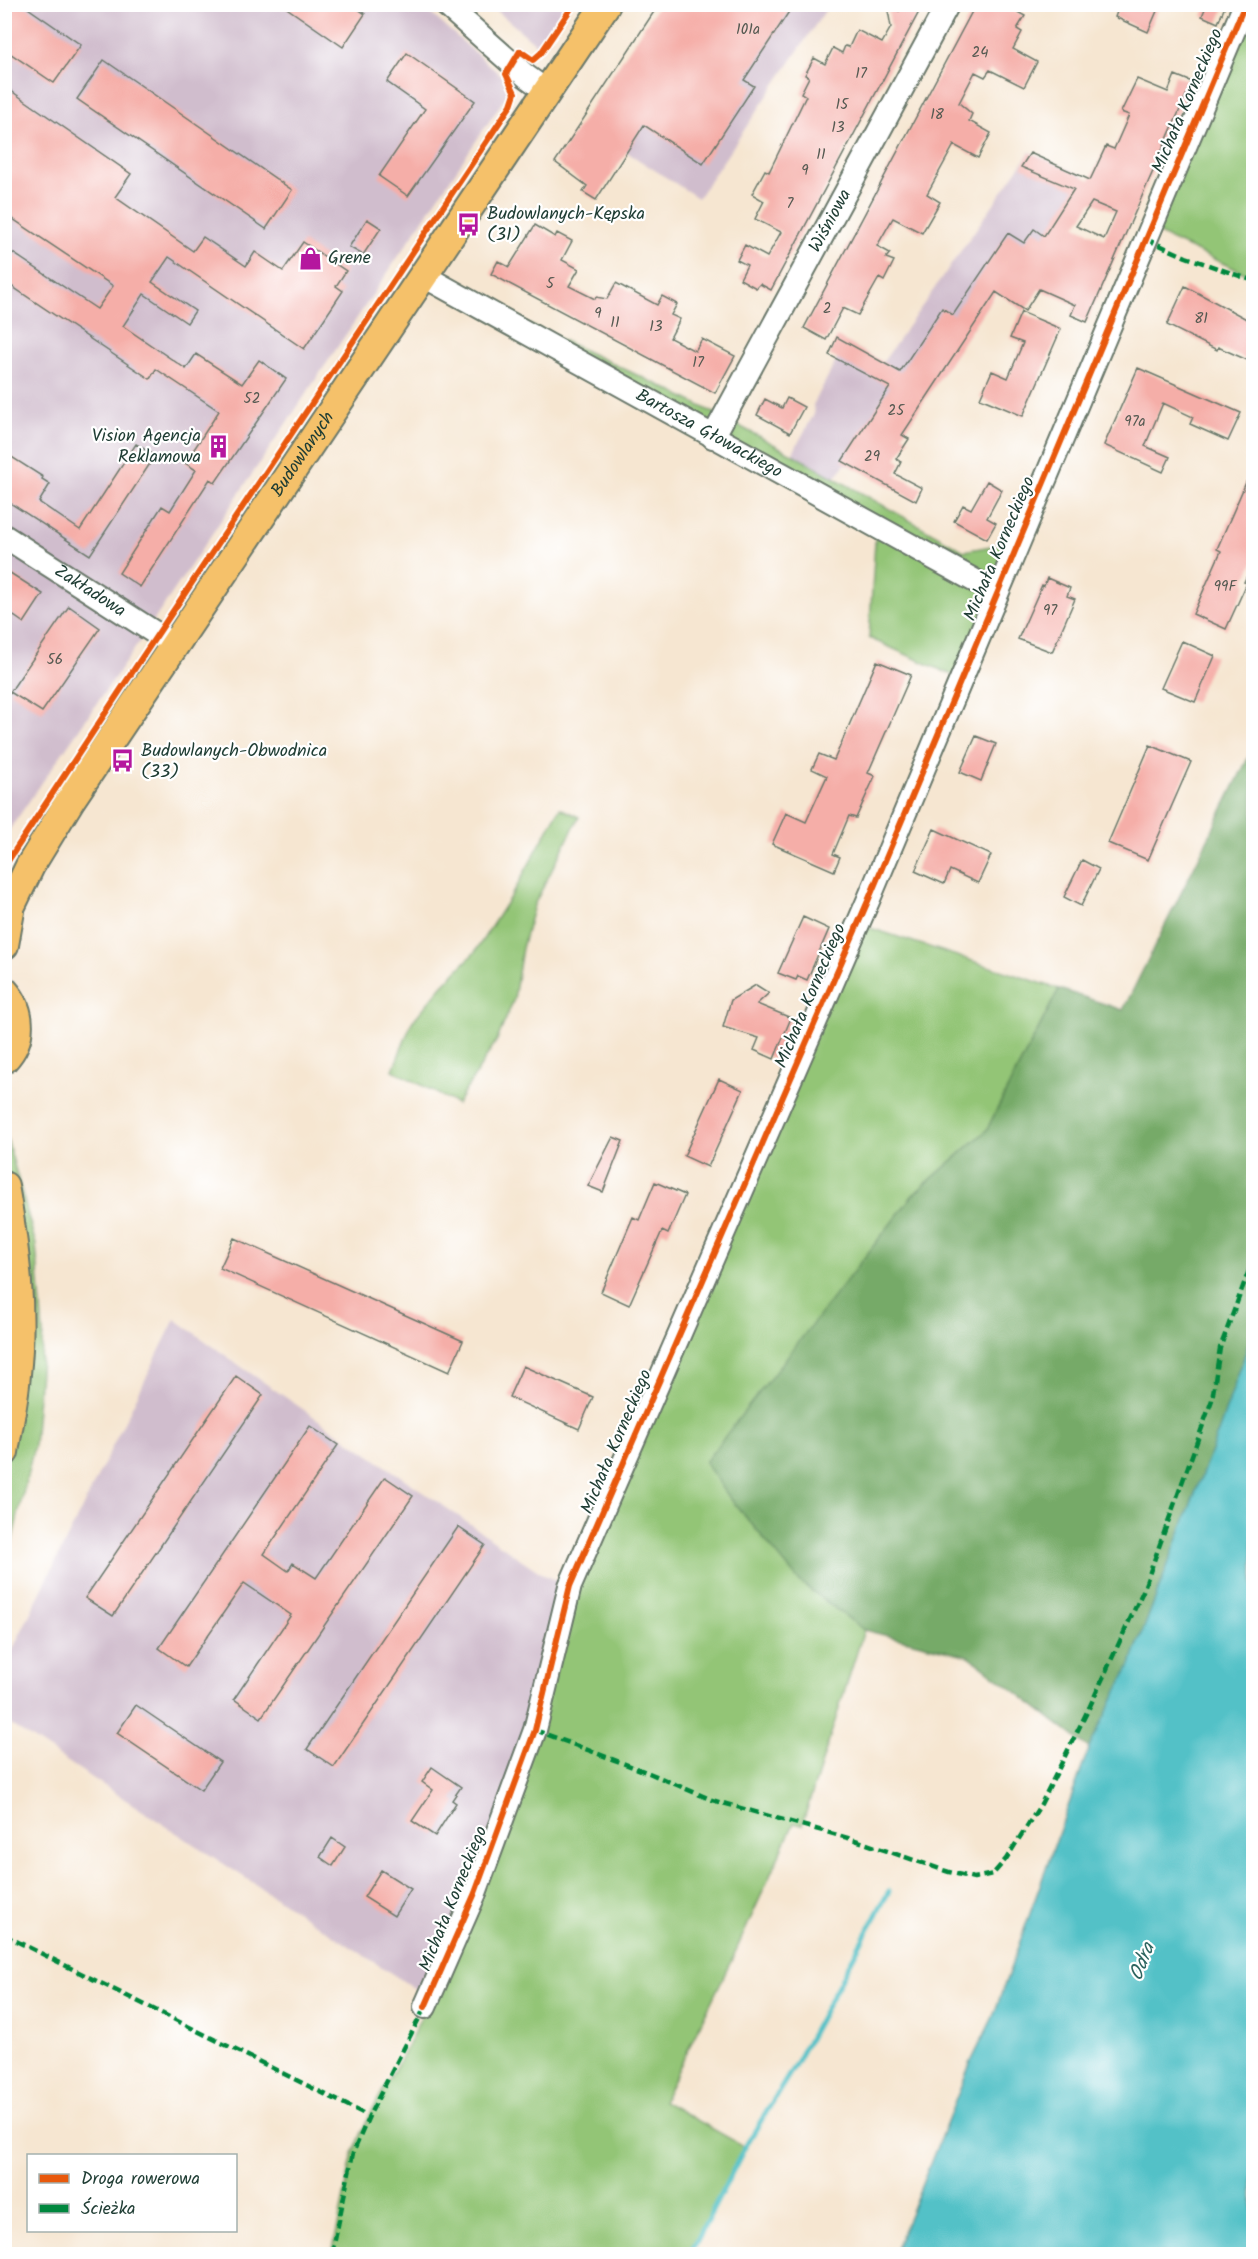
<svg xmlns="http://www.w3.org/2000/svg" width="1258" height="2259" viewBox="0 0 1258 2259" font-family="Kalam,sans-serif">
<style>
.industrial{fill:#d0bdcd}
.green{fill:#93c576;stroke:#598155;stroke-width:1.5}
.forest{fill:#76aa67;stroke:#4a744e;stroke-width:1.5}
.water{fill:#52c1c7;stroke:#387f7e;stroke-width:1.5}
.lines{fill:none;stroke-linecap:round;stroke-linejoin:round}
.stream{stroke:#52c1c7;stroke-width:5}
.building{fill:#f5aea8;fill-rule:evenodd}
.minor-casing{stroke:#6a786b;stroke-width:26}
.major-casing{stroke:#6a786b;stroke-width:32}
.minor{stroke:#fff;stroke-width:22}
.major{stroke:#f5c16b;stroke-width:28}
.quiet{stroke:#00873e;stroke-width:4.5;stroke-dasharray:9 4.5;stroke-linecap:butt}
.cycleway-casing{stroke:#fff;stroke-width:10}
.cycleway{stroke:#e8590c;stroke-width:6}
.labels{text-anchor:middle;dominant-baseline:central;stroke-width:4.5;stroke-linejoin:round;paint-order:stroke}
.number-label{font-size:15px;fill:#545951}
.street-label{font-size:18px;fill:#1f3d34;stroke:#fff}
.poi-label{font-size:18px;fill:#1f3d34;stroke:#fff;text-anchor:start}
.water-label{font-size:20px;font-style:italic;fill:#2e6560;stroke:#fff}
</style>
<rect width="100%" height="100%" fill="#fff"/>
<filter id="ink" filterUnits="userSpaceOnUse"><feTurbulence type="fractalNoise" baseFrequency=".0167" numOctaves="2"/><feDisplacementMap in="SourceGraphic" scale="12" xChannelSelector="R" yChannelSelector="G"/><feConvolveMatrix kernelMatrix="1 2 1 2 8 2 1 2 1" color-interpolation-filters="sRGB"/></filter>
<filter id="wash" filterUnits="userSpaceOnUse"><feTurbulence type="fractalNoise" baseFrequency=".008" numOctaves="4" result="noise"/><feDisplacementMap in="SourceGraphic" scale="24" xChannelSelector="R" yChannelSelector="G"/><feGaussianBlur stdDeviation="1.35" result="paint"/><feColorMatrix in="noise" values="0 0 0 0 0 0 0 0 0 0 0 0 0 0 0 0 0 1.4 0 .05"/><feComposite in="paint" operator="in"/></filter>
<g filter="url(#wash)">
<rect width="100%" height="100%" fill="#f6e6d1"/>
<path class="industrial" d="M5,5H421L513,86L138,644L5,836Z
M490,5H565L537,45Z
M703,5H829L698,198L611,142Z
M1030,152L1084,176L1079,186L1052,261L1055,264L1028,306L1024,311L996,292L888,456L855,468L845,464L835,478L792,454L814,414L813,405L846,342L883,362Z
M175,1319L243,1368L544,1575L570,1586L535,1730L429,1998L5,1721L4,1667Z"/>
<path class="green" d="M1253,5V277L1150,230Z
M422,275L665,388L724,418L792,454L964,551L1019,541L961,679L869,638L876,526Z
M560,808L579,817L534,905L522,948L514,999L497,1040L457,1104L393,1070L412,1022L442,986L475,952L514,891Z
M858,924L1059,989L986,1131L913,1195L797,1346L800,1582L864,1630L802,1825L794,1823L734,1955L663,2101L745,2147L690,2254H332L353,2153L369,2116L412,2037L475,1893L570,1586Z
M4,1128L36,1245L43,1333L34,1446L5,1572Z"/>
<path class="forest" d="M1253,748V1331L1220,1427L1130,1665L1089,1748L969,1656L864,1630L800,1582L729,1497L705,1462L913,1195L986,1131L1059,989L1123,1010Z"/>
<path class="water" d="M1253,1331V2254H894L970,2064L993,2017L1089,1748L1130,1665L1220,1427Z"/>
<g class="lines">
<path class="stream" d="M690,2254L745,2147L792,2070L889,1891"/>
</g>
<g id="blocks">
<path class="building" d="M4,4H22L81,45L54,83L4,49Z
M281,4H351L365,14L343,47Z
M659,4H794L744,80L754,86L703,164L644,125L596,200L583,192L587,186L555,162Z
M903,4H910L920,10L771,290L760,284L756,288L740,279L747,265L737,260L745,245L767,257L781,232L755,219L764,201L752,194L765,170L769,172L806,96L801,93L809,77L805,75L814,58L825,64L833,48L842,53L845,46L849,47L857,30L882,43L891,27L887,5L899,11Z
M976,4H1003L1025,16L1017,29L1022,32L1013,49L1037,62L1024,87L990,70L985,77L975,72L959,103L972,114L969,121L991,133L978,158L954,145L927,194L940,202L922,233L893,218L877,246L890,253L886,258L894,261L884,281L879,278L858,315L843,308L826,340L804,328Z
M1120,4H1160L1148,32L1115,17Z
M1207,4H1226L1218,23L1202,16Z
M407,53L475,101L408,196L379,176L425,109L387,82Z
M104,60L292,190L266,229L77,99Z
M1175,75L1192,82L1087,322L1071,315L1075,305L1039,289L1025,311L996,292L902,435L909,439L896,459L901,462L895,474L922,488L916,501L842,461L890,387L829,355L837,337L900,372L942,308L953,315L1008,233L1024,243L1034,229L1044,236L1074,189L1021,167L1030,153L1090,180L1106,146L1114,149L1129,115L1121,112L1137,79L1168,92ZM1092,202L1116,212L1104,239L1076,226Z
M4,86L131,174L115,197L193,251L203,237L246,266L255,252L283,271L303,242L346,271L336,286L343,291L304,349L169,257L152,282L195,311L187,323L144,294L123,326L186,369L196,354L242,384L259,360L286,379L215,483L210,479L140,587L119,573L162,506L170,511L196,470L185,463L219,411L156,369L150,379L4,281V247L97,309L113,286L4,213Z
M367,219L381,228L363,255L349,247Z
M535,225L555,237L557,233L572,241L562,260L579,269L569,286L595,299L596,297L607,299L616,283L657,305L662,296L677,304L671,315L680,319L670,338L695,351L702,339L735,356L715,393L491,274L498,261L509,267Z
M1185,286L1254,323V363L1218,347L1217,350L1167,325Z
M1021,312L1061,329L1023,416L980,398L992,371L1008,378L1023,343L1010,338Z
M1138,368L1241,413L1228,441L1190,424L1193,417L1163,403L1145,446L1170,457L1163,472L1104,445Z
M787,398L804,407L790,433L757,415L765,399L782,408Z
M136,444L155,456L90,555L4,499V452L43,477L42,479L50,484L39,502L80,530Z
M1254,464V561L1244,582L1247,583L1226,629L1193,614L1221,551L1217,549Z
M987,481L1002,490L987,518L996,523L987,539L954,521L963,505L971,509Z
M4,569L43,594L24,623L4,609Z
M1047,578L1070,588L1067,596L1075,599L1052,652L1018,639L1042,585L1044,586Z
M69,606L100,628L42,712L10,692Z
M1182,641L1215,656L1195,702L1161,688Z
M877,661L911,675L868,773L875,776L856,818L849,816L833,854L840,857L834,871L772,844L786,813L806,822L827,776L812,769L819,754L834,760Z
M976,736L996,744L981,781L960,772Z
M1150,745L1191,762L1148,860L1108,843Z
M934,829L991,855L978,883L950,870L944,884L915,871Z
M1082,860L1099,869L1081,906L1064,897Z
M803,917L829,929L807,980L798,976L796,980L778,973Z
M756,985L769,993L757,1004L791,1018L774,1059L754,1050L759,1038L723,1027L731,1000Z
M719,1079L743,1090L708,1167L684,1156Z
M613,1137L623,1141L603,1192L588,1186Z
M655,1182L685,1195L668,1234L662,1231L629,1305L601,1292L633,1217L639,1220Z
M234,1238L463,1341L449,1372L220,1268Z
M523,1366L593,1397L579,1429L509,1397Z
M236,1376L263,1395L113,1616L85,1598Z
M310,1426L338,1445L264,1554L288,1571L293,1563L316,1578L385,1477L413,1496L261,1718L234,1699L291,1615L244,1583L186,1667L159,1648Z
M458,1527L485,1545L334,1767L307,1749Z
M136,1705L220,1762L201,1790L117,1733Z
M432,1767L461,1787L452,1800L456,1803L435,1836L412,1821L433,1790L422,1782Z
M332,1838L345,1847L333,1866L320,1857Z
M381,1870L411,1889L394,1916L364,1897Z"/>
</g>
</g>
<g filter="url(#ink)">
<use href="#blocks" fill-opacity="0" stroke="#6a786b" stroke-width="1.5"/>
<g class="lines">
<defs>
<g id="minor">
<path d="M445,4L526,76L548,92"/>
<path id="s1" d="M422,275L997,593"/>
<path id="s2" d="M713,437L948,4"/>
<path id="s3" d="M4,536L174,645"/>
<path d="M425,2007L475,1893L535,1730L570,1586L868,901L1245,4"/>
</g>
<g id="major">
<path id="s4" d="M4,920L30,866L71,799L606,4"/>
<path d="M4,945L10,911"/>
<path d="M4,991C22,1011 23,1039 4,1059"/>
<path d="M4,1186C15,1248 23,1311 16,1374C14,1400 8,1426 4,1452"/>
</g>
</defs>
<use href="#minor" class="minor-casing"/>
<use href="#major" class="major-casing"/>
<use href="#minor" class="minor"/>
<use href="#major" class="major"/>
<path class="quiet" d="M1146,239L1186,257L1254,281
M535,1730L649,1773L712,1800L855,1840L949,1872L974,1878L993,1874L1006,1859L1041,1804L1090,1706L1143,1591L1212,1400L1220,1348L1254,1257
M4,1935L369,2116
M332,2254L353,2153L369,2116L425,2007"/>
<defs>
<path id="cycleway" d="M4,867L141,659L511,105L515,93L506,74L520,51L533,60L541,53L574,4
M425,2007L475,1893L535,1730L570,1586L868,901L1245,4"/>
</defs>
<use href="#cycleway" class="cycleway-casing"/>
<use href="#cycleway" class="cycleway"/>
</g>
</g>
<defs>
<symbol id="bus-bare" viewBox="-9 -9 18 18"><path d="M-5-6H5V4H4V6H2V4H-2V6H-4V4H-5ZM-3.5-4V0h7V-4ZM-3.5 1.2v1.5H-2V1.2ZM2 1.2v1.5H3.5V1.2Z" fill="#b5179e" stroke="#fff" stroke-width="2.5" paint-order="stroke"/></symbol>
<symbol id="shop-bare" viewBox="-9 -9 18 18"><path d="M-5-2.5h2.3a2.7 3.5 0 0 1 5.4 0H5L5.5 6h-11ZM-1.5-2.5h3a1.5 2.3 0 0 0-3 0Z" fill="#b5179e" stroke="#fff" stroke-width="2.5" paint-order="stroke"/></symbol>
<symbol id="building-bare" viewBox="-9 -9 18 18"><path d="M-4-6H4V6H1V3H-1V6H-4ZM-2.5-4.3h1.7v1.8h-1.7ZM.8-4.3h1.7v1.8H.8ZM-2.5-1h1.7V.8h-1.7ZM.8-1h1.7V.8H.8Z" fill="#b5179e" stroke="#fff" stroke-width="2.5" paint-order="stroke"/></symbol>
</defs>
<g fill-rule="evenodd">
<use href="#bus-bare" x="452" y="208" width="33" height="33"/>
<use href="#shop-bare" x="294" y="242" width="33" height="33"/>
<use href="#building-bare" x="202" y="430" width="33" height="33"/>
<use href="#bus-bare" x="106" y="744" width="33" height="33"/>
</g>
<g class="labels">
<g class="number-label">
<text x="748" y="30">101a</text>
<text x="980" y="53">24</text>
<text x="861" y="74">17</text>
<text x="842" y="105">15</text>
<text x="937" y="115">18</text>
<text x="838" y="128">13</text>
<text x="821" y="155">11</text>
<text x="805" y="171">9</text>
<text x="790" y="204">7</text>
<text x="550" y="284">5</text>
<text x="827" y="309">2</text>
<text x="598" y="314">9</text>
<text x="1201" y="319">81</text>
<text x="615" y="323">11</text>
<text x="656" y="327">13</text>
<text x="698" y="363">17</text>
<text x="252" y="399">52</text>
<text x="896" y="411">25</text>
<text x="1135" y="422">97a</text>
<text x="872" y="457">29</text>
<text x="1225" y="587">99F</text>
<text x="1050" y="611">97</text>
<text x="55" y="660">56</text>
</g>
<g class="street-label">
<text transform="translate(1188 101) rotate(-67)">Michała Korneckiego</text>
<text stroke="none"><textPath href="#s2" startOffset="246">Wiśniowa</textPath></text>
<text stroke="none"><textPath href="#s1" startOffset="328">Bartosza Głowackiego</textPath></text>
<text stroke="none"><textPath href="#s4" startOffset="554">Budowlanych</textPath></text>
<text transform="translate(1000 549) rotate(-67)">Michała Korneckiego</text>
<text stroke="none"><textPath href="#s3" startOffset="102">Zakładowa</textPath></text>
<text transform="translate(811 996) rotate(-67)">Michała Korneckiego</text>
<text transform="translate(617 1442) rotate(-67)">Michała Korneckiego</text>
<text transform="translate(454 1899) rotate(-68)">Michała Korneckiego</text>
</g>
<g class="poi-label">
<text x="487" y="214">Budowlanych-Kępska<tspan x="487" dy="21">(31)</tspan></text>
<text x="328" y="258">Grene</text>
<text x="201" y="436" text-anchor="end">Vision Agencja<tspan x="201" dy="21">Reklamowa</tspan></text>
<text x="141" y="751">Budowlanych-Obwodnica<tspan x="141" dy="21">(33)</tspan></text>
</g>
<g class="water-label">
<text transform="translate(1143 1962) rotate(-69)">Odra</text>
</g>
</g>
<rect width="1258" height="2259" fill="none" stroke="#fff" stroke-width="24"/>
<rect x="27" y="2154" width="210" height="78" fill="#ffffff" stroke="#a5b1ae" stroke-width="1.5"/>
<rect x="39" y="2174" width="30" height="9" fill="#e8590c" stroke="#a5b1ae" stroke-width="1.5"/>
<text x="81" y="2184" font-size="18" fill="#1f3d34">Droga rowerowa</text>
<rect x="39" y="2204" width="30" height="9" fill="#00873e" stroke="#a5b1ae" stroke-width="1.5"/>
<text x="81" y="2214" font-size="18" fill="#1f3d34">Ścieżka</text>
</svg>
